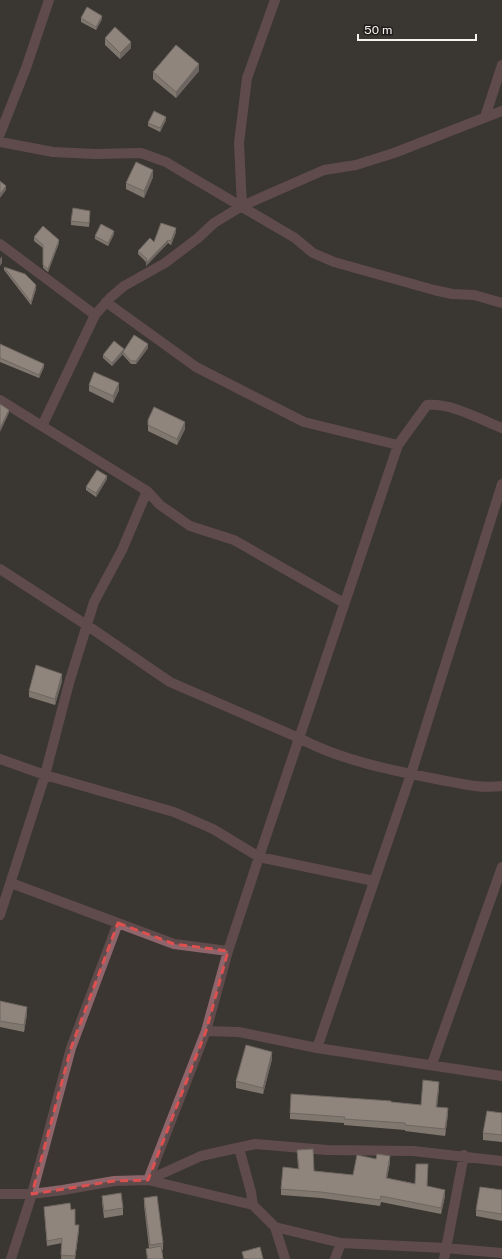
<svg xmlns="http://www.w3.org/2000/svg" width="502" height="1259" viewBox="0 0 502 1259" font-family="'Public Sans',sans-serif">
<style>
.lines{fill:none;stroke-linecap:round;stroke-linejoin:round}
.minor{stroke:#8d656a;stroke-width:10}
.wall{fill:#d4c5bb}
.shaded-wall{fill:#aca099}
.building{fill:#f6e5da;stroke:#aca099}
.marked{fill:none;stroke:#dc5050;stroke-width:3;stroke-dasharray:8 5;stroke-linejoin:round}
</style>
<rect width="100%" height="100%" fill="#3b3632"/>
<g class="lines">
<path class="minor" d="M485,117L502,65
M0,134L26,68L49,0
M0,142L53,152L95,154L141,153L166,162L181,171L295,238L313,253L334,262L434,290L452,294L474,295L502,303
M242,206L239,143L247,78L275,0
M0,244L95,315
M106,302L196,367L304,422L398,445
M0,400L147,491L160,505L190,526L234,540L344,603
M42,426L95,315L111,297L124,286L165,263L198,238L214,223L242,206L324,170L356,165L394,153L502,111
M0,569L88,626L170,682L299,738C340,760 390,770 436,779C458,783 479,789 502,786
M0,759L45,775L174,812L213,829L259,857L374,881
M11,883L174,944L228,951
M0,915L45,775L69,683L94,602L122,550L147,491
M206,1031L239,1032L317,1048L502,1076
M317,1048L411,774L502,484
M432,1064L502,867
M239,1148L251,1192L253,1205
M148,1180L206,1031L228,951L259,857L398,445L427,405C452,403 479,419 502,428
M148,1180L201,1156L255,1144L327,1150L413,1151L502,1161
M0,1194H32L63,1190L114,1181L148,1180L253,1205L275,1227L285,1259
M275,1227L341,1243L445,1248L502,1253
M11,1259L32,1194L71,1048L118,923
M335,1259L341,1243
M444,1259L464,1155"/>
</g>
<path class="wall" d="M81,18L102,19L96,30L81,22Z
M105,38L131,48L120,59L105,45Z
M199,71L176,98L153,79V72Z
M166,120L160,132L148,126V123Z
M153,177L144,198L126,189V183Z
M90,214L89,227L71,225V221Z
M176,232L171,245L168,243L146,266V262L138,254V251L154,242Z
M114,234L108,246L95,239V236Z
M34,237L59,243L48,272L43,268V248L34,241Z
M4,267L36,289L31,305L4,270Z
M0,344L44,367L39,378L0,362Z
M148,348L136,364H131L123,355V354L112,366L103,358V355L124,350Z
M89,385L119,390L113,403L89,391Z
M148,420L185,429L177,445L148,431Z
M107,479L96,497L86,490V487Z
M62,681L55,705L29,697V691Z
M0,1001L27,1014L24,1032L0,1027Z
M272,1059L263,1094L236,1088V1081Z
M439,1088L437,1107L448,1114L445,1136L405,1131V1130L344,1125V1123L290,1119V1113L391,1102L421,1105Z
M502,1113V1142L483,1140V1133Z
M297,1150L314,1171L353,1175L390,1162L387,1178L427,1186L445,1196L441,1214L381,1202L380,1206L321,1198L281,1195V1189L298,1169Z
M502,1190V1221L476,1216V1210Z
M102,1196L123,1208V1215L104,1218L102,1202Z
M144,1198L163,1243V1250H162L163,1259H147L146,1249L149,1248L144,1205Z
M44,1207L71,1210L75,1225L79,1230L75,1259H61L62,1243L47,1246Z"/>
<path class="shaded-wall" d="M102,16V19L96,30V27Z
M131,42V48L120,59V53Z
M199,64V71L176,98V92Z
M166,117V120L160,132V128Z
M153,170V177L144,198V191Z
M6,186V190L0,198V194Z
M176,228V232L171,245V241Z
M114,231V234L108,246V243Z
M59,240V243L48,272V269Z
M168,240V243L146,266V263Z
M2,256V263L0,266V259Z
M36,285V289L31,305V302Z
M148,344V348L136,364V361Z
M124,349V353L123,352V354L112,366V363Z
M44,364V367L39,378V375Z
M119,383V390L113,403V396Z
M9,410V413L0,432V428Z
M185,422V429L177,445V439Z
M107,476V479L96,497V493Z
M62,674V681L55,705V699Z
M27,1007V1014L24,1032V1025Z
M272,1052V1059L263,1094V1088Z
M439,1082V1088L436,1113V1107Z
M448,1108V1114L445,1136V1129Z
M390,1156V1162L386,1184V1178Z
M445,1190V1196L441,1214V1208Z
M79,1225V1230L75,1259V1256Z"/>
<path class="building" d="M87,7L102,16L96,27L81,18Z
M115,27L131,42L120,53L105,38Z
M176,45L199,64L176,92L153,72Z
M154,111L166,117L160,128L148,123Z
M136,162L153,170L144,191L126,183Z
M0,181L6,186L0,194Z
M73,208L90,211L89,223L71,221Z
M161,223L176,228L171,241L168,240L146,263L147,259L138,251L150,238L154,242Z
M101,224L114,231L108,243L95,236Z
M43,226L59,240L48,269L43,265V245L34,237Z
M4,267L25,274L36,285L31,302Z
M134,335L148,344L136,361H131L123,352Z
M114,341L124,349L112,363L103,355Z
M0,344L44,364L39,375L0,358Z
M94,372L119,383L113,396L89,385Z
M0,404L9,410L0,428Z
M154,407L185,422L177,439L148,425V420Z
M97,470L107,476L96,493L86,487Z
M36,665L62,674L55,699L29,691Z
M0,1001L27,1007L24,1025L0,1021Z
M246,1045L272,1052L263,1088L236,1081Z
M423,1080L439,1082L436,1107L448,1108L445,1129L405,1125V1123L344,1119L345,1117L290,1113L291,1094L391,1101V1102L421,1105Z
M487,1111L502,1113V1135L483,1133Z
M313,1149L314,1171L353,1175L357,1155L376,1159L377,1154L390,1156L386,1178L415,1184L416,1164H428L427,1186L445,1190L441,1208L381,1196L380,1200L321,1192L281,1189L283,1167L299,1169L297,1150Z
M480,1187L502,1190V1214L476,1210Z
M121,1193L123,1208L104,1211L102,1196Z
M157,1196L163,1243L150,1245L144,1198Z
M70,1203L71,1210L75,1209V1225H79L75,1256L61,1255L62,1238L47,1241L44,1207Z
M161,1246L163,1259H148L146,1249Z
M260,1247L263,1259H244L242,1252Z"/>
<path d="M0 0H502V1259H0ZM118,923L174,944L228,951L206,1031L148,1180L114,1181L32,1194L71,1048Z" fill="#3b3632" fill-opacity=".55" fill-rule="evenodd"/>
<path class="marked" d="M118,923L174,944L228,951L206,1031L148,1180L114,1181L32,1194L71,1048Z"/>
<path d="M358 34v6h118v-6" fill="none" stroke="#f5f1ef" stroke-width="2"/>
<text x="364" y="34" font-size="12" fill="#f5f1ef" stroke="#201e1c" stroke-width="3" paint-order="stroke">50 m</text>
</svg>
